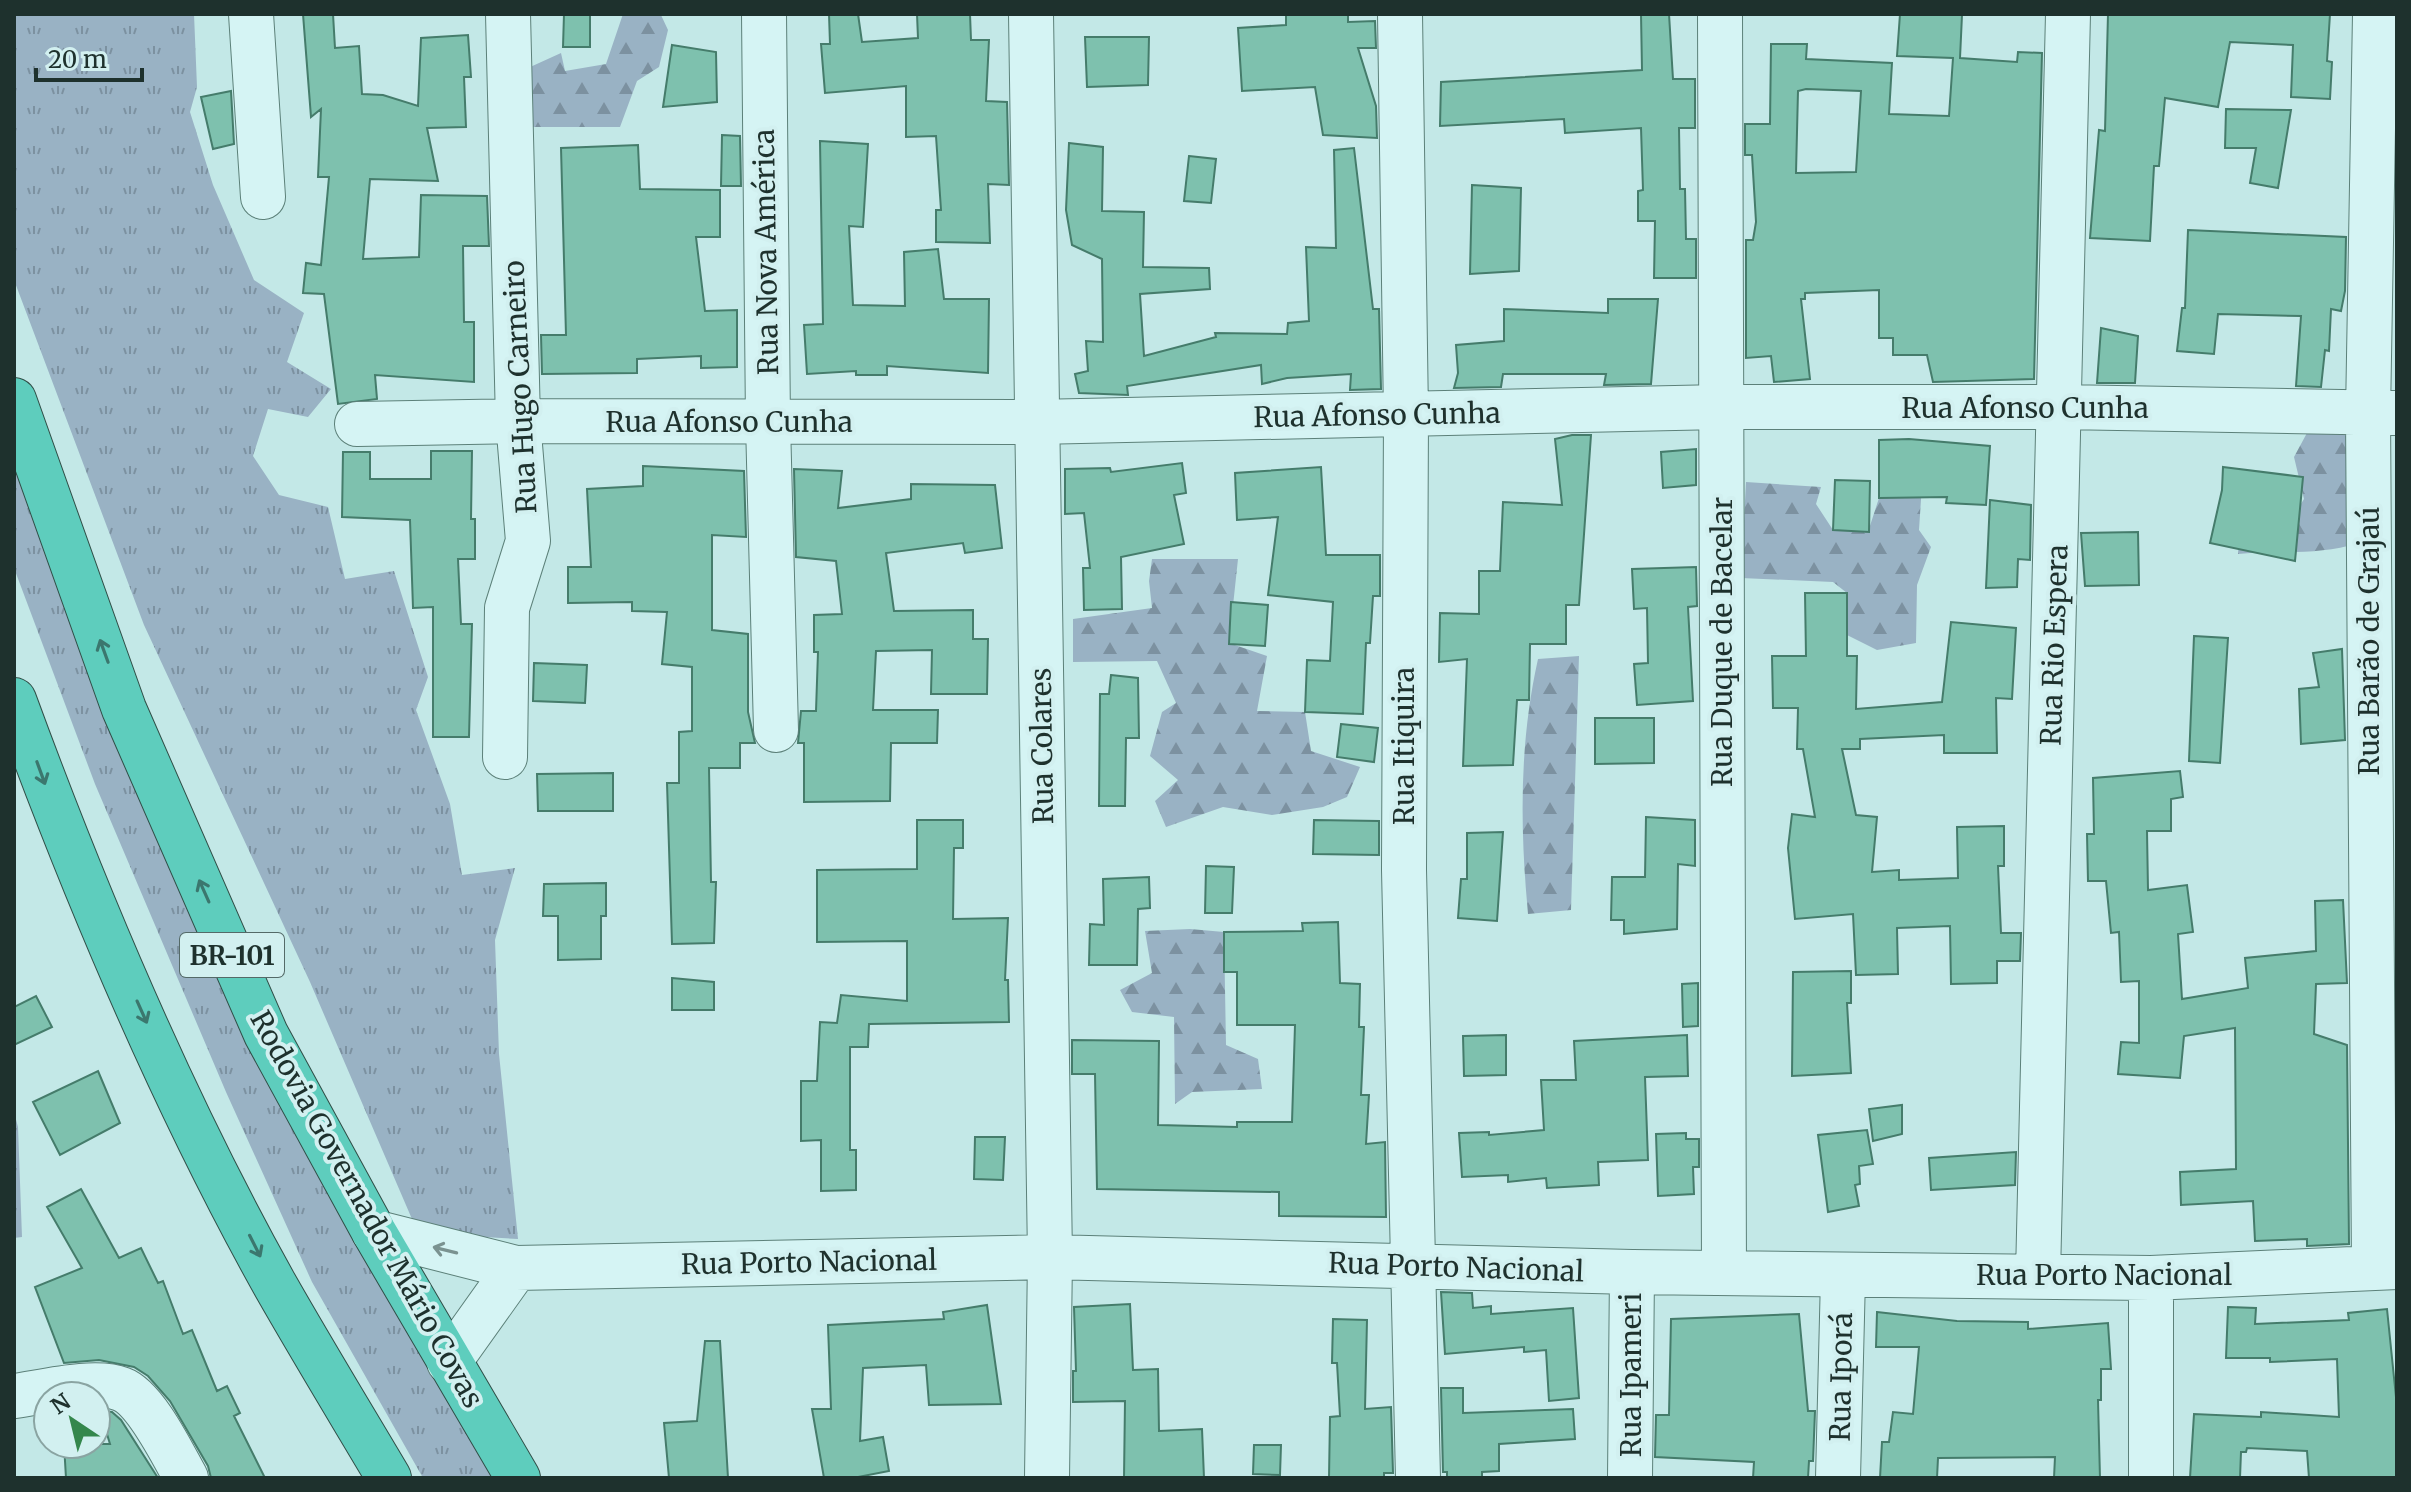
<svg xmlns="http://www.w3.org/2000/svg" width="2411" height="1492" viewBox="0 0 2411 1492" font-family="Merriweather,serif">
<style>
.grass{fill:url(#grass-tufts)}
.forest{fill:url(#forest-firs)}
.building{fill:#7ec1ae;stroke:#457c6b;stroke-width:2;fill-rule:evenodd}
.lines{fill:none;stroke-linecap:round;stroke-linejoin:round}
.minor-casing{stroke:#5c8079;stroke-width:46}
.highway-casing{stroke:#304e47;stroke-width:46}
.minor{stroke:#d5f4f4;stroke-width:44}
.highway{stroke:#5ecdbd;stroke-width:44}
.oneway{stroke:#3b776e}
.oneway2{stroke:#7a9290}
.labels{text-anchor:middle;dominant-baseline:central;stroke-width:8;stroke-linejoin:round;paint-order:stroke}
.shield{fill:#d2f0f0;stroke:#546a68;stroke-width:2}
.shield-label{font-size:26px;font-weight:bold;fill:#1e312d}
.street-label{font-size:28px;fill:#1e312d;stroke:#d2f0f0}
</style>
<defs>
<pattern id="grass-tufts" width="24" height="20" patternUnits="userSpaceOnUse" patternTransform="scale(2)"><rect width="24" height="20" fill="#99b2c4"/><path d="M3 7l-1-3M5 7V3M7 7l1-3M15 17l-1-3M17 17v-4M19 17l1-3" fill="none" stroke="#7c91a0"/></pattern>
<pattern id="forest-firs" width="22" height="20" patternUnits="userSpaceOnUse" patternTransform="scale(2)"><rect width="22" height="20" fill="#99b2c4"/><path d="M5 1l3.5 6h-7zM16 11l3.5 6h-7z" fill="#7c91a0"/></pattern>
</defs>
<rect width="100%" height="100%" fill="#c3e8e7"/>
<path class="grass" d="M14,14H194L197,87L190,112L213,185L254,280L304,313L287,362L331,389L308,417L268,409L253,456L279,495L328,507L345,579L394,571L428,677L416,710L450,804L462,875L515,868L495,940L499,1054L518,1239L418,1233L310,982L144,625L14,280Z
M14,405L209,892L494,1478H423L312,1282L226,1092L95,784L14,568Z
M14,1112L18,1127L22,1237L14,1238Z"/>
<path class="forest" d="M623,14L661,15L668,30L659,67L637,81L620,127H524L528,68L561,53L565,71L606,64Z
M2314,420L2352,423L2357,543C2321,556 2277,550 2238,554L2239,538L2283,533L2304,499L2294,457Z
M1746,482L1821,487L1816,504L1833,530L1868,532L1879,498L1908,497L1922,484L1919,530L1931,547L1917,585L1916,643L1877,650L1847,635V593L1833,582L1741,578Z
M1152,559H1238L1229,643L1267,656L1257,711L1305,712L1311,751L1360,767L1347,797L1323,807L1272,815L1223,807L1166,827L1155,801L1178,780L1150,756L1162,712L1176,703L1157,661L1073,662V619L1152,608L1149,581Z
M1579,656L1571,910L1528,914C1520,828 1519,744 1538,659Z
M1190,929L1224,932L1226,1045L1258,1059L1262,1089L1192,1092L1175,1104L1174,1017L1132,1012L1120,990L1152,973L1145,931Z"/>
<path class="building" d="M303,14H333L335,48L359,46L362,94L383,95L418,106L421,38L468,35L471,77H464L466,127L427,128L438,181L370,179L363,259L419,257L421,195L487,196L489,246H463L464,322H474V382L375,375L377,399L338,404L324,294L303,293L306,263L321,265L329,177H318L321,109L311,117Z
M564,14H590V47H563Z
M829,14H858L862,42L918,38L917,14H970L971,40H989L986,101L1007,102L1009,185L988,184L990,243L936,242V210H941L936,136L906,137V86L825,93L821,44H830Z
M1286,14H1348V22L1375,21L1376,48H1358L1376,106L1377,138L1323,135L1315,87L1242,91L1238,28L1286,25Z
M1641,14H1669L1673,79H1695V128H1679L1680,189H1685L1686,239H1696V278H1654L1655,221H1638V191L1643,190L1641,128L1565,133L1564,119L1440,126L1441,82L1642,70Z
M1900,14L1962,15L1960,58L2017,62L2018,52L2042,53L2034,379L1933,382L1927,355H1893V338H1879V290L1805,293V299H1801L1810,379L1774,382L1771,356L1746,358V240H1753L1756,222L1752,155H1745V124H1770L1771,44H1807L1806,59L1892,63L1889,114L1949,116L1953,58L1897,56ZM1806,89L1861,91L1856,172L1796,173L1798,91Z
M2108,14H2330L2327,61L2332,62L2330,99L2291,97L2293,45L2230,42L2218,107L2165,98L2159,166H2154L2150,241L2090,238L2099,130L2105,131Z
M1085,37H1149L1148,85L1087,87Z
M672,45L716,52L717,102L663,107Z
M231,91L234,144L213,149L201,97Z
M2226,109L2291,110L2278,188L2250,183L2256,148H2225Z
M722,135L740,136L741,186H721Z
M820,141L868,144L863,227L849,226L853,305L905,306L904,252L938,249L944,299H989L988,373L887,366V375H856V371L807,374L804,325L823,324Z
M1069,143L1103,147L1102,211L1144,212L1143,267L1209,268L1210,289L1140,294L1144,356L1216,337L1215,333L1287,334L1288,323L1309,321L1306,247L1336,248L1334,150L1354,148L1373,309H1379L1381,389L1350,390L1351,374L1287,378L1262,384L1261,365L1127,386L1128,395L1079,393L1075,374L1088,371L1086,341L1103,342L1102,259L1072,245L1066,210Z
M638,145L640,189L720,190V237H696L705,311L737,310V367L701,368V356L637,359V373L542,374L541,335H566L561,148Z
M1189,156L1216,159L1211,203L1184,201Z
M1472,185L1521,188L1519,271L1470,274Z
M2188,230L2346,237L2345,291L2341,311L2331,309L2329,351L2325,350L2321,387L2296,386L2301,316L2218,314L2214,354L2177,351L2182,308H2185Z
M1608,299H1658L1651,384L1604,385L1606,374H1503L1501,387L1454,388L1458,373L1456,345L1504,341V309L1608,313Z
M2101,328L2138,336L2135,383H2097Z
M1572,435H1591L1579,605H1566V644H1530L1529,700H1517L1513,765L1463,766L1467,659L1439,662L1440,613L1479,614V571H1500L1503,502L1562,505L1555,439Z
M1909,439L1990,446L1986,505L1946,503L1947,497L1879,498V440Z
M1696,449V485L1663,488L1661,452Z
M431,451H472L471,519H475V559H458L461,624H472L469,737H433V607L413,608L410,520L342,517L343,452H370V479H431Z
M1182,463L1186,493L1174,495L1184,544L1121,557L1122,609L1084,610L1083,568H1090L1084,513L1065,514V469L1110,468L1111,472Z
M643,466L744,471L746,537L712,535V630L748,634V712L755,743H740V768H709L711,882H716L714,943L672,944L667,783H679V732L692,731V667L662,664L667,612L632,611V602L568,603V567H591L587,489L643,486Z
M1321,467L1326,555H1380V596H1373L1370,643H1366L1363,714L1305,712L1307,660L1330,661L1333,602L1268,595L1278,517L1237,520L1235,473Z
M2223,467L2303,477L2295,561L2210,543L2222,490Z
M794,469L842,471L838,508L911,499V484L995,485L1002,548L965,553L963,543L886,553L894,611L973,610V639H988L987,694H931L932,650L876,651L873,710H938L937,743H891L890,801L804,802V743H798L801,711H816L818,652H814V615L842,614L836,561L796,557Z
M1835,480L1870,481L1869,532L1833,530Z
M1990,500L2031,505L2030,560L2018,559L2017,587L1986,588Z
M2138,532L2139,585L2085,586L2081,533Z
M1696,567L1697,606L1688,607L1693,701L1637,705L1634,664L1648,663L1647,608L1634,609L1632,569Z
M1805,593H1847V656H1857L1856,709L1942,702L1951,622L2016,628L2012,699L1996,698L1997,753H1944V735L1860,739V749H1842L1856,815L1877,817L1872,872L1899,870V880L1958,878L1957,827L2004,826V866H1998L2001,933H2021L2020,961H1997V983L1951,984L1950,926L1897,928L1898,974L1856,975L1853,914L1795,919L1788,848L1792,814L1815,817L1803,749H1797L1798,708H1773L1772,656H1806Z
M1231,602L1268,605L1265,646L1229,644Z
M2194,636L2228,638L2220,763L2189,761Z
M2342,649L2345,740L2301,744L2299,689L2319,687L2313,653Z
M534,663L587,665L585,703L533,701Z
M1111,675L1138,678L1139,738H1126L1125,806H1099L1100,694H1109Z
M1595,718H1654V763L1595,764Z
M1341,724L1378,728L1374,762L1337,757Z
M2180,771L2183,797L2171,799V831H2147L2148,890L2187,885L2193,932L2178,934L2182,999L2248,988L2245,958L2316,951L2315,901L2343,900L2347,983L2316,984L2314,1034L2347,1045L2349,1244L2307,1246V1239L2255,1241L2253,1201L2181,1205L2180,1172L2236,1169L2235,1028L2184,1036L2180,1078L2118,1074L2121,1042L2139,1043V981L2121,982L2119,932L2111,933L2106,881H2088L2087,834H2094L2093,778Z
M613,773V811H538L537,774Z
M1646,817L1695,820V866L1678,864L1677,929L1624,934V920H1611L1612,877H1645Z
M917,820H963V848H954L953,919L1008,918L1005,980H1008L1009,1022L869,1024L868,1047H850V1150H856V1190L821,1191V1140L801,1141V1081H817L820,1022L837,1023L841,995L907,1001V941L817,942V870L917,869Z
M1314,820L1379,821V855L1313,854Z
M1503,832L1497,921L1458,918L1461,879H1467V833Z
M1206,866L1234,867L1232,913H1205Z
M1149,877L1150,908L1138,909L1137,965H1089L1090,924L1104,925L1103,879Z
M606,883V916H601V959L558,960V916H543L544,884Z
M1338,922L1340,983L1360,984L1359,1027H1364L1361,1095H1369L1366,1144L1385,1142L1386,1217L1279,1216V1192L1097,1189L1095,1074H1072V1040L1159,1041L1158,1125L1237,1127V1122H1292L1295,1025H1237V972H1224V932L1303,931L1302,923Z
M1851,971V1003H1847L1851,1073L1792,1076L1793,972Z
M672,978L714,982V1010H672Z
M1698,983V1026L1683,1027L1682,984Z
M36,996L52,1027L14,1045V1007Z
M1506,1035V1075L1464,1076L1463,1036Z
M1687,1035L1688,1076L1645,1077L1648,1160L1598,1162L1599,1185L1547,1188L1546,1178L1508,1182V1175L1462,1177L1459,1133L1489,1132V1135L1544,1130L1541,1080H1576L1574,1041Z
M98,1071L120,1123L60,1155L33,1102Z
M1902,1105V1134L1873,1141L1869,1109Z
M1867,1130L1873,1164L1859,1166L1860,1184L1855,1185L1859,1206L1828,1212L1818,1135Z
M1686,1133V1139H1699V1167H1693L1694,1194L1658,1196L1656,1134Z
M975,1137H1005L1003,1180L974,1179Z
M2016,1152L2015,1185L1931,1190L1929,1158Z
M81,1189L119,1258L141,1248L158,1283L163,1281L183,1334L192,1330L217,1391L227,1386L240,1413L234,1416L265,1478H211L208,1466L170,1401L148,1376L134,1367L99,1360L64,1363L35,1287L82,1268L47,1207Z
M1441,1292L1472,1293L1473,1308L1491,1306V1314L1573,1308L1579,1398L1549,1401L1546,1350L1524,1352V1347L1445,1354Z
M1130,1304L1133,1370L1158,1369L1159,1431L1202,1429L1204,1478H1124L1125,1401L1073,1402V1371H1076L1074,1307Z
M987,1305L1001,1404L929,1405L926,1365L863,1368L860,1441L883,1437L889,1471L853,1478H824L812,1409H831L828,1325L944,1319L943,1312Z
M2228,1307L2256,1308L2255,1324L2349,1320L2348,1313L2387,1309L2397,1407V1478H2309L2307,1451L2247,1448L2246,1452H2241L2240,1478H2190L2194,1414L2261,1417V1412L2339,1417L2337,1359L2270,1362V1358H2226Z
M1877,1312L1957,1321L2028,1322V1329L2108,1323L2111,1369H2101V1400H2098L2100,1478H2054L2055,1457L1938,1458L1937,1478H1880L1882,1442H1889L1893,1412L1913,1414L1919,1347H1876Z
M1799,1314L1808,1411H1815L1813,1461H1809L1808,1478H1753L1754,1462L1655,1457L1656,1415H1669L1671,1319Z
M1333,1319L1367,1320L1365,1409L1391,1407L1393,1473H1384V1478H1329L1330,1417L1340,1416L1337,1363H1332Z
M705,1341H720L728,1478H669L664,1423L697,1421Z
M1441,1388H1463V1413L1573,1409L1575,1439L1499,1444V1471L1482,1472V1478H1447V1472H1443Z
M100,1411L112,1412L121,1420L158,1478H66L64,1444H110Z
M1254,1445H1281L1280,1475L1253,1474Z"/>
<g class="lines">
<defs>
<path id="minor" d="M251,14L263,197
M764,14L768,423L776,730
M1031,14L1050,1257L1047,1478
M1400,14L1406,415L1404,870L1418,1478
M1720,14L1724,1271
M357,424L518,421L1036,422L1721,407H2061L2397,413
M505,757L507,608L528,541L518,421L508,14
M374,1232L516,1268L1050,1257L1632,1272L2151,1278L2397,1267
M2374,1268L2368,414L2375,14
M2038,1275L2068,14
M2151,1278V1478
M449,1362L516,1268
M15,1396C43,1392 95,1379 121,1389C146,1398 173,1455 186,1478
M1630,1478L1632,1272
M1838,1478L1843,1277"/>
<path id="highway" d="M14,400L124,709L266,1034L374,1232L518,1478
M14,700C87,899 171,1099 275,1285C312,1350 351,1414 389,1478"/>
</defs>
<use href="#minor" class="minor-casing"/>
<use href="#highway" class="highway-casing"/>
<use href="#minor" class="minor"/>
<use href="#highway" class="highway"/>
</g>
<defs><path id="oneway-shaft" d="M-6 0H5M1.5-3L5.5 0L1.5 3" fill="none" stroke-width="1.6" stroke-linecap="round" stroke-linejoin="round" transform="scale(2)"/></defs>
<g class="oneway">
<use href="#oneway-shaft" transform="translate(104 651) rotate(-110)"/>
<use href="#oneway-shaft" transform="translate(41 773) rotate(70)"/>
<use href="#oneway-shaft" transform="translate(204 891) rotate(-114)"/>
<use href="#oneway-shaft" transform="translate(142 1012) rotate(66)"/>
<use href="#oneway-shaft" transform="translate(255 1246) rotate(63)"/>
</g>
<use class="oneway2" href="#oneway-shaft" transform="translate(445 1250) rotate(-166)"/>
<g class="labels">
<rect class="shield" x="180" y="933" width="104" height="44" rx="6"/>
<g class="shield-label">
<text x="232" y="955">BR-101</text>
</g>
<g class="street-label">
<text transform="translate(766 252) rotate(-91)">Rua Nova América</text>
<text transform="translate(520 387) rotate(-93)">Rua Hugo Carneiro</text>
<text x="2025" y="408">Rua Afonso Cunha</text>
<text transform="translate(1377 415) rotate(-1)">Rua Afonso Cunha</text>
<text x="729" y="422">Rua Afonso Cunha</text>
<text transform="translate(2369 641) rotate(-90)">Rua Barão de Grajaú</text>
<text transform="translate(1722 642) rotate(-90)">Rua Duque de Bacelar</text>
<text transform="translate(2054 645) rotate(-88)">Rua Rio Espera</text>
<text transform="translate(1042 746) rotate(-91)">Rua Colares</text>
<text transform="translate(1404 746) rotate(-90)">Rua Itiquira</text>
<text transform="translate(367 1209) rotate(61)">Rodovia Governador Mário Covas</text>
<text transform="translate(809 1262) rotate(-1)">Rua Porto Nacional</text>
<text transform="translate(1456 1267) rotate(2)">Rua Porto Nacional</text>
<text x="2104" y="1275">Rua Porto Nacional</text>
<text transform="translate(1631 1375) rotate(-90)">Rua Ipameri</text>
<text transform="translate(1841 1377) rotate(-89)">Rua Iporá</text>
</g>
</g>
<rect width="2411" height="1492" fill="none" stroke="#1e312d" stroke-width="32"/>
<g transform="translate(72 1420) rotate(325)"><circle r="38" fill="#d2f0f0" stroke="#8aa4a2" stroke-width="2"/>
<path d="M0-6L14 30L0 20L-14 30Z" fill="#34874c"/>
<text y="-12" font-size="22" font-weight="bold" text-anchor="middle" fill="#1e312d">N</text>
</g>
<path d="M36 68v12h106v-12" fill="none" stroke="#1e312d" stroke-width="4"/>
<text x="48" y="68" font-size="24" fill="#1e312d" stroke="#d2f0f0" stroke-width="6" paint-order="stroke">20 m</text>
</svg>
